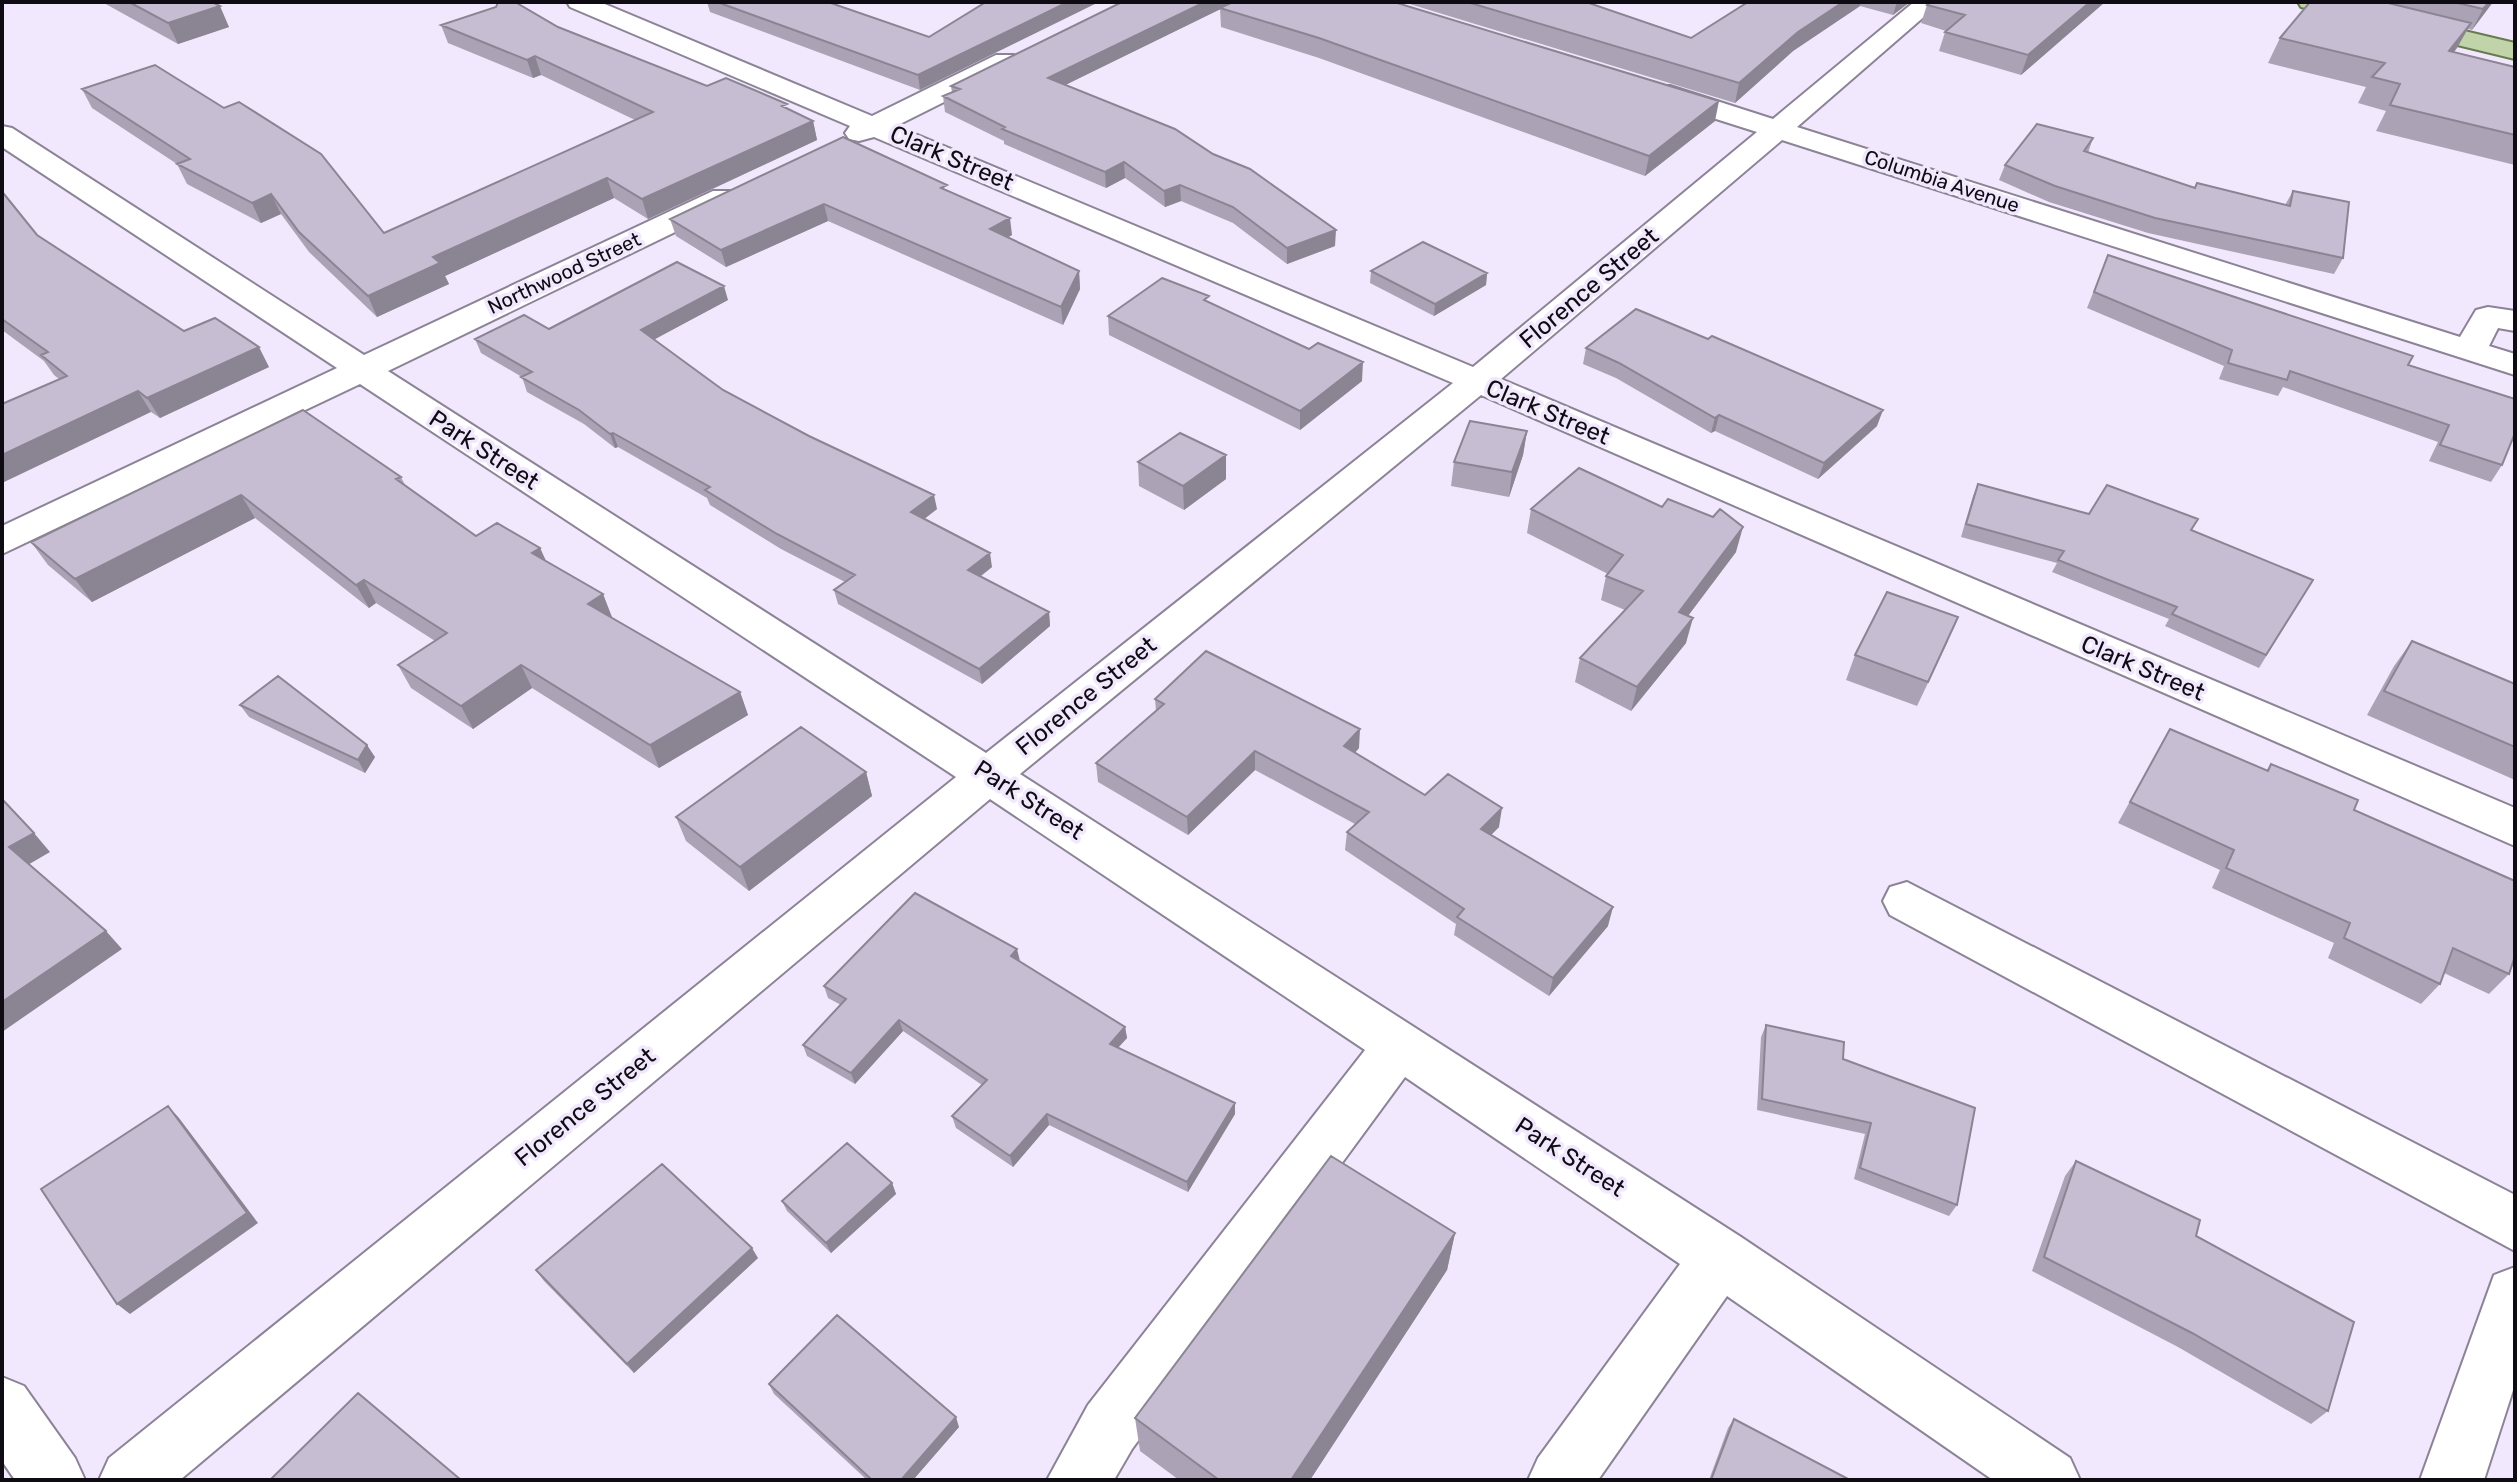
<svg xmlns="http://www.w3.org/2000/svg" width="2517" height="1482" viewBox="0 0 2517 1482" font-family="Rubik,sans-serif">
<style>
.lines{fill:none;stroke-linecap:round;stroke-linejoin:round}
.minor-casing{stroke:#8c8396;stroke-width:4}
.major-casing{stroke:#687a4f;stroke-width:4}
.minor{fill:#fff;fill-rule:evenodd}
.major{fill:#c1d3a9;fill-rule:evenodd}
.wall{fill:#aba3b5}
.shaded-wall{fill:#8b8493}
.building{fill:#c7bdd2;stroke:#8b8493;stroke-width:2}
.labels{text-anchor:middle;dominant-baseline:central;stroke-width:7;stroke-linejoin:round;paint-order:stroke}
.far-street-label{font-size:20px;fill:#0e0b12;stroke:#f2e8fd}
.street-label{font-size:24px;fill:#0e0b12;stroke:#f2e8fd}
</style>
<rect width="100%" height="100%" fill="#f2e8fd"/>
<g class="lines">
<defs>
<path id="minor" d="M567,2H600L872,116L996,55H1014L1018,61L1014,67L896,126L1473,367L1757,132L1650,98L1646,92L1650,86H1670L1773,119L1914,2H1941L1797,127L2460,337L2476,310L2488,307L2515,311V331L2498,328L2489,346L2515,354V375L1782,140L1501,379L2515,808V846L1481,395L1020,774L1741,1237L2070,1458L2080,1480H1993L1727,1296L1598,1480H1528L1538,1458L1680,1264L1405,1077L1132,1449L1114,1480H1047L1088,1405L1365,1050L990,799L180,1480H99L109,1458L956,777L360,384L2,554V526L337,368L2,147V126L12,128L364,355L713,191H735L739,197L735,203L388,371L986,753L1453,383L874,137L859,141L849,139L845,133L850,126L570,7Z
M1907,882L2515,1195V1251L1890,915L1883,901L1890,887Z
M2515,1267V1384L2484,1480H2420L2494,1275Z
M2,1377L24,1386L75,1458L85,1480H15L2,1461Z"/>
<path id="major" d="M2298,2H2342L2515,43V59L2301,7Z"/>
</defs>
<use href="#minor" class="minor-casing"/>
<use href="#major" class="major-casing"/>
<use href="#minor" class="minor"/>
<use href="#major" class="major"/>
</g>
<path class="wall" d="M102,2H212L229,27L178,44Z
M707,2H828L929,37L920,90L710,12Z
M1122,2H1394L1715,121L1645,176L1319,58L1221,27L1220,9L1065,85L1335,246L1287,264L1233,223L1181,201L1165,207L1125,178L1106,188L1004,144V141L945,112L943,96L952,93L951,86Z
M1403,2H1586L1691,38L1748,2H1910L1893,15L1860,6L1793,51L1735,103Z
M1930,2H2105L2021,75L1939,51L1945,32L1946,31L1921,23L1927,5Z
M2310,2H2493L2472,30L2468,29L2454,52L2515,67V165L2376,131L2386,111L2358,103L2366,87L2268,63L2280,38Z
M441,25L558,27L707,86L788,109L813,121L817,140L648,219L614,198L445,276L449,284L377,317L309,252L281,214L261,223L187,184L177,164L92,108L82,89L384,233L635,120L541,75L533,78L448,43Z
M2093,138L2088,153L2195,188L2285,205L2293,191L2343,258L2334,274L2148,233L2049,202L1999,180L2005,165Z
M948,191L1012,235L1008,237L1079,271L1080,289L1063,325L828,221L726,267L676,236L670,219Z
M2,195L37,235L184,331L269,367L160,418L151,412L59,379L54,375L44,361L2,330Z
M2108,255L2408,365L2502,465L2491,482L2429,461L2438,442L2283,387L2278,396L2219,379L2224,366L2087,308Z
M1371,271L1487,273L1486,285L1434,316L1370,283Z
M728,300L654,339L723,390L937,509L924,519L992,567L980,577L1049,612L1050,626L982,684L838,604L834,590L845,582L781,549L710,505L707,498L618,447L615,448L584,424L527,392L522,377L481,353L475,339L549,329Z
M1209,302L1362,381L1300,430L1109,335L1108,316Z
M1586,348L1877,426L1818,479L1715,431L1711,433L1616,378L1583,364Z
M303,410L401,477L405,485L476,536L540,548L546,561L603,594L611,617L740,692L748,715L659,768L532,688L473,729L411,688L398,665L435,641L376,603L369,608L255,518L92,602L48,565L31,542Z
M1527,431L1523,455L1509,497L1451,486L1454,462Z
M1226,455V479L1184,510L1139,486L1138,462Z
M1978,484L2089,514L2191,530L2313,580L2259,668L2165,626L2169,619L2052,572L2057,563L1961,537L1973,496Z
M1531,509L1736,552L1688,616L1686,643L1631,711L1575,682L1580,658L1625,610L1601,600L1606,576L1608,574L1527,533Z
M1948,641L1917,706L1846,680L1855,655Z
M2412,641L2515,684V780L2367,715L2394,666Z
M1155,699L1359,748L1355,753L1425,795L1499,827L1491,835L1608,926L1549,996L1454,935L1456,924L1345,850L1347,832L1355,824L1255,770L1188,835L1098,782L1096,763L1156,711Z
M240,705L375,757L365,773L249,717Z
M2170,729L2266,771L2271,764L2354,810L2509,974L2489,994L2444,973L2440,984L2421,1004L2328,958L2334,943L2212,888L2220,870L2118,823Z
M866,772L872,796L749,891L686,841L676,817Z
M1020,961L1125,1027L1127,1038L1118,1048L1235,1103V1114L1188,1192L1049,1125L1013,1167L956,1128L952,1116L982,1085L903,1031L855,1084L807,1056L803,1045L841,1005L828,998L824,986Z
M1766,1025L1843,1059L1957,1205L1949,1216L1854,1179L1865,1134L1757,1110L1761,1037Z
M2076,1161L2196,1236L2328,1411L2311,1424L2178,1347L2032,1271L2065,1176Z
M892,1183L896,1194L831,1253L787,1211L782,1201Z
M1455,1233L1447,1270L1310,1480H1179L1140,1451L1135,1418Z
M758,1258L634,1373L544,1281L536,1270Z
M769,1384L959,1427L913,1480H867L774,1394Z
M1734,1419L1850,1480H1709L1728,1428Z"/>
<path class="shaded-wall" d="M1068,2H1099L920,90L918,75Z
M1205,2L1233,3L1049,93L1048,78Z
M1843,2H1861L1860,6L1793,51L1735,103L1739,83L1798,32Z
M1897,2H1910L1893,15Z
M2090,2H2105L2021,75L2028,55Z
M2489,2H2493L2472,30L2483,9Z
M220,6L229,27L178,44L168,23Z
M2471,23L2457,48L2435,76L2449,51Z
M535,56L541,75L533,78L527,60Z
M1719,101L1715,121L1645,176L1649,156Z
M813,121L817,140L648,219L642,199Z
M1124,162L1125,178L1106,188L1105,172Z
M607,178L614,198L445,276L449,284L377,317L368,296L433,257Z
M1180,185L1181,201L1165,207L1164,191Z
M271,194L281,214L261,223L252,203Z
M824,204L828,221L726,267L721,250Z
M1010,218L1012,235L993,246L990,229Z
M1336,230L1335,246L1287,264V248Z
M1079,271L1080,289L1063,325L1061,307Z
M1487,273L1486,285L1434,316L1435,304Z
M724,286L728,300L646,344L641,330Z
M259,347L269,367L160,418L147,398Z
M1363,362L1362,381L1300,430V411Z
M138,391L151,412L2,483V455Z
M1883,410L1877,426L1818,479L1824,463Z
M1719,415L1715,431L1711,433L1715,418Z
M1527,431L1523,455L1509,497L1512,472Z
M613,433L618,447L615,448L610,434Z
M1226,455V479L1184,510L1183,486Z
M241,495L255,518L92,602L75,579Z
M934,495L937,509L914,527L911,512Z
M1743,527L1736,552L1672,637L1679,612Z
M540,548L550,570L532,553Z
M990,553L992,567L970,584L968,570Z
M364,580L376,603L369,608L356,585Z
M603,594L612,617L597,627L588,604Z
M1049,612L1050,626L982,684L979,669Z
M1693,618L1686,643L1631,711L1637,687Z
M521,665L532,688L473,729L461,706Z
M740,692L748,715L659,768L650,745Z
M1360,729L1359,748L1343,765L1344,746Z
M367,745L375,757L365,773L358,760Z
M1255,751V770L1188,835L1187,817Z
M866,772L872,796L749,891L740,867Z
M1502,808L1499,827L1478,848L1481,829Z
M34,833L50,852L26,866L9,847Z
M1613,907L1608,926L1549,996L1553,978Z
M106,931L122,949L2,1032V1002Z
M1017,949L1020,961L1011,956Z
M899,1020L903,1031L855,1084L851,1073Z
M1125,1027L1127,1038L1111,1055L1110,1044Z
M1235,1103V1114L1188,1192L1187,1182Z
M168,1106L179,1118L258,1223L130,1314L117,1304Z
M1047,1114L1049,1125L1013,1167L1010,1156Z
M892,1183L896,1194L831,1253L826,1243Z
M1455,1233L1447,1270L1310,1480H1291Z
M752,1248L758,1258L634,1373L627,1364Z
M956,1417L959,1427L913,1480H901Z"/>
<path class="building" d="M129,2H212L220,6L168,23Z
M498,2H515L558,27L707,86L726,78L787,104L782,106L813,121L642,199L607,178L433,257L440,263L368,296L299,232L271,194L252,203L177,164L190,159L82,89L155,65L224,108L239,102L321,154L384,233L653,112L535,56L527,60L441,25L496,7Z
M717,2H828L929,37L986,2H1068L918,75Z
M1122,2H1205L1048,78L1175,129L1213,154L1250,169L1336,230L1287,248L1233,207L1180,185L1164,191L1124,162L1105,172L1002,129L1005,127L943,96L960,89L951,86Z
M1233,2H1394L1719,101L1649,156L1319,38L1220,8Z
M1467,2H1586L1691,38L1748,2H1843L1798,32L1739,83Z
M1930,2H2090L2028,55L1945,32L1965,15L1927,5Z
M2310,2H2384L2471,23L2449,51L2515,67V135L2390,105L2400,84L2372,77L2385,63L2280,38Z
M2453,2H2489L2483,9Z
M2037,124L2093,138L2084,151L2195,188L2197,183L2290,206L2293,191L2349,202L2343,258L2155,218L2055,186L2005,165Z
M843,137L947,185L941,188L1010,218L990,229L1079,271L1061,307L824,204L721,250L670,219Z
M4,194L37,235L184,331L215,318L259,347L147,398L138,391L2,455V404L67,376L41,355L48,352L2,319V195Z
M1423,242L1487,273L1435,304L1371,271Z
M2108,255L2413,356L2408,365L2515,399V433L2502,465L2440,445L2449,425L2290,371L2287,380L2228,363L2232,350L2094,292Z
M677,262L724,286L641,330L723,390L809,436L934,495L911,512L990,553L968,570L1049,612L979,669L834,590L855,575L777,534L705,490L710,487L613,433L610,434L579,410L521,377L532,372L475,339L524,315L549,329Z
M1162,278L1209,296L1204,300L1309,349L1318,343L1363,362L1300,411L1108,316Z
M1636,309L1708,339L1712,336L1883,410L1824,463L1719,415L1715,418L1619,363L1586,348Z
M303,410L401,477L396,479L476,536L497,523L540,548L532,553L603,594L588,604L740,692L650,745L521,665L461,706L398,665L447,633L364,580L356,585L241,495L75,579L31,542Z
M1470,421L1527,431L1512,472L1454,462Z
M1180,433L1226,455L1183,486L1138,462Z
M1579,468L1662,507L1668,499L1713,517L1720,509L1743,527L1679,612L1693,618L1637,687L1580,658L1643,591L1606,576L1623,555L1531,509Z
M1978,484L2089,514L2107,485L2198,519L2191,530L2313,580L2266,655L2172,614L2177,607L2058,560L2064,551L1966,524Z
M1887,592L1958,617L1928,682L1855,655Z
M2412,641L2515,684V747L2384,691Z
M1206,651L1360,729L1344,746L1425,795L1448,774L1502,808L1481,829L1613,907L1553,978L1457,917L1464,909L1347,832L1369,812L1255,751L1187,817L1096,763L1164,704L1155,699Z
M278,676L367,745L358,760L240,705Z
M801,727L866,772L740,867L676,817Z
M2170,729L2268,771L2271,764L2358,800L2354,810L2515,881V956L2509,974L2453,948L2440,984L2344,938L2350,923L2226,868L2234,850L2130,802Z
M2,799L34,833L9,847L106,931L2,1002Z
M915,893L1017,949L1011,956L1125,1027L1110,1044L1235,1103L1187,1182L1047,1114L1010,1156L952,1116L987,1080L899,1020L851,1073L803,1045L846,999L824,986Z
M1766,1025L1844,1042L1843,1059L1975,1108L1957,1205L1860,1168L1871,1123L1762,1099Z
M168,1106L247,1213L117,1304L41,1189Z
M847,1143L892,1183L826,1243L782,1201Z
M1331,1156L1455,1233L1291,1480H1219L1135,1418Z
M2076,1161L2200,1220L2196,1236L2354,1322L2328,1411L2192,1333L2044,1257Z
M662,1164L752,1248L627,1364L536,1270Z
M837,1315L956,1417L901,1480H872L769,1384Z
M358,1393L461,1480H270Z
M1734,1419L1850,1480H1711Z"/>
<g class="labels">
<g class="far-street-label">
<text transform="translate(1942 181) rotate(18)">Columbia Avenue</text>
<text transform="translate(564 273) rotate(-25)">Northwood Street</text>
</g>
<g class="street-label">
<text transform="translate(952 158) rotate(23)">Clark Street</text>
<text transform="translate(1589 288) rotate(-40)">Florence Street</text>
<text transform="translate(1548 412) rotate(23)">Clark Street</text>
<text transform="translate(484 450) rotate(33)">Park Street</text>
<text transform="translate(2143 668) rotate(23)">Clark Street</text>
<text transform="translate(1086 696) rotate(-39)">Florence Street</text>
<text transform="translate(1029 800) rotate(33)">Park Street</text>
<text transform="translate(585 1107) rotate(-39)">Florence Street</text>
<text transform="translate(1570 1157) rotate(33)">Park Street</text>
</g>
</g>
<rect width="2517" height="1482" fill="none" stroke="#0e0b12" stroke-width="8"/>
</svg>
